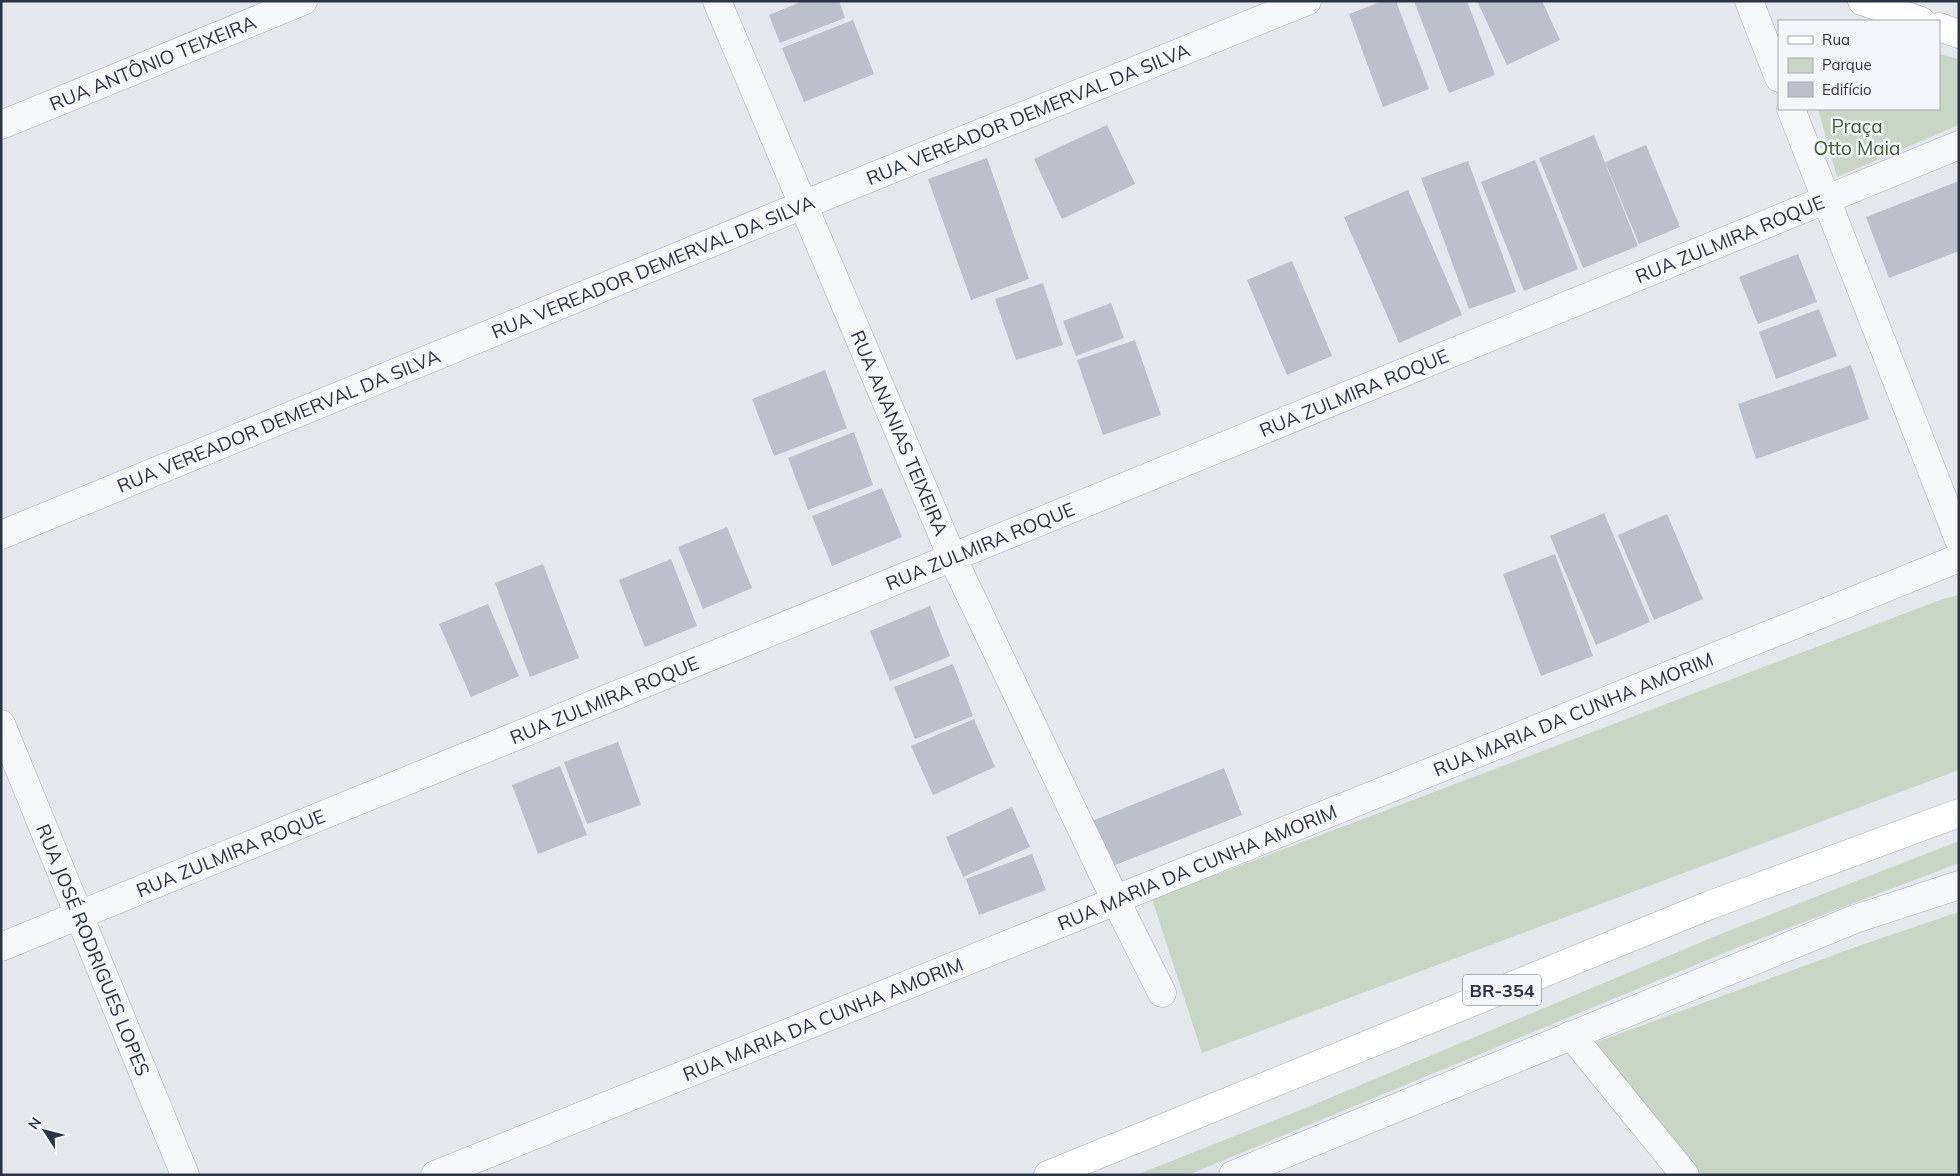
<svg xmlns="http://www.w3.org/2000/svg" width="1960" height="1176" viewBox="0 0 1960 1176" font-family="Mulish,sans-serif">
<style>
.green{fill:#c9d6c5}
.building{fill:#bbc0ca}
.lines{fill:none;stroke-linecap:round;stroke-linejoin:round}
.minor-casing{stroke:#a9aeb7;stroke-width:29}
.major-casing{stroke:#a3abb8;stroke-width:29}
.minor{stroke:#f7f8fa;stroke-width:28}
.major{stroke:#fff;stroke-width:28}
.labels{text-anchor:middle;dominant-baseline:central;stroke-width:5;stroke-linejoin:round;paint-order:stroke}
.shield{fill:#f4f6f9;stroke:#676e7b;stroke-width:1}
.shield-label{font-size:18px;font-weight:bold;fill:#2b3445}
.street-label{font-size:19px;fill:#2b3445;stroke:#f4f6f9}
.park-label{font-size:19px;fill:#3f6138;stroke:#f4f6f9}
</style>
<rect width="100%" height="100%" fill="#e4e7ec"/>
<path class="green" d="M1939,54L1959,59V125L1837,177L1818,109H1939Z
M1959,595V770L1202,1053L1152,899L1943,599Z
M1959,841V863L1741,946L1188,1175H1136L1308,1107L1723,933Z
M1959,912V1175H1702L1594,1043L1864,944Z"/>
<path class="building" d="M803,1H839L845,18L780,43L769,15Z
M1383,1H1396L1429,89L1383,107L1349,14Z
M1414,1H1467L1495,75L1449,93Z
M1477,1H1542L1560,40L1507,65Z
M853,20L874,74L804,102L782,48Z
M1107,125L1135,184L1062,219L1034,159Z
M1594,135L1638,246L1583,268L1539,158Z
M1646,145L1680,227L1639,244L1605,162Z
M987,158L1029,279L971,300L928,179Z
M1535,160L1578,269L1524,291L1481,182Z
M1468,161L1516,292L1469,309L1421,178Z
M1959,181V251L1889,278L1866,217Z
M1408,190L1462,315L1399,343L1344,217Z
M1798,254L1817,302L1758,324L1739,277Z
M1292,261L1332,356L1287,375L1247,280Z
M1043,283L1063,345L1016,360L995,299Z
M1111,303L1124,338L1076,356L1063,321Z
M1819,309L1837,356L1776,379L1759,332Z
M1135,340L1161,415L1103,435L1077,360Z
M1851,365L1869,419L1756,459L1738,404Z
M825,370L847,428L774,456L752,399Z
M854,432L873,485L808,510L788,458Z
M882,488L902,537L832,566L812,516Z
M1604,513L1650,622L1596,645L1550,536Z
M1667,514L1703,599L1654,620L1618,535Z
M727,527L752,588L703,609L678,547Z
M1555,554L1593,656L1541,676L1503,574Z
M671,559L697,626L645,647L619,580Z
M543,564L579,658L530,677L495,583Z
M488,604L519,676L471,697L439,624Z
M930,606L950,656L890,681L870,631Z
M953,664L973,716L915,739L894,687Z
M974,719L995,767L933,795L911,746Z
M618,742L641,805L587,824L564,762Z
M560,766L587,835L538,854L512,785Z
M1224,768L1242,815L1105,869L1087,823Z
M1012,807L1030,847L963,877L946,837Z
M1032,854L1046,890L979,915L966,879Z"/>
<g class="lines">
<defs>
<g id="minor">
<path id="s1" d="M717,1L952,557L1116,901L1162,993"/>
<path d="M1749,1L1779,78"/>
<path d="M1791,109L1959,540"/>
<path id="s2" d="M1,125L303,1"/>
<path id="s3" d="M1,535L803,205L1307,1"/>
<path id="s4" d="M1,724L185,1175"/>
<path id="s5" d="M1,947L1959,145"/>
<path d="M1571,1035L1685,1175"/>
<path id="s6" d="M435,1175L1116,901L1129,894L1959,558"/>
<path d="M1233,1175L1855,919L1959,885"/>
</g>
<path id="major" d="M1862,1L1921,21
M1939,27L1959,34
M1048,1175L1710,905L1959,813"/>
</defs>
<use href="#minor" class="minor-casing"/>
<use href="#major" class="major-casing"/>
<use href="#minor" class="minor"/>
<use href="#major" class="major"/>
</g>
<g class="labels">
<rect class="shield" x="1463" y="974.5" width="78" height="31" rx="4"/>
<g class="shield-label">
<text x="1502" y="990">BR-354</text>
</g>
<g class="street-label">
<text stroke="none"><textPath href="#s2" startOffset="164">RUA ANTÔNIO TEIXEIRA</textPath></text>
<text stroke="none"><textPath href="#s3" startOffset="1110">RUA VEREADOR DEMERVAL DA SILVA</textPath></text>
<text stroke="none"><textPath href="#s5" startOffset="1868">RUA ZULMIRA ROQUE</textPath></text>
<text stroke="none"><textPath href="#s3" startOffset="705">RUA VEREADOR DEMERVAL DA SILVA</textPath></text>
<text stroke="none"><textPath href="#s5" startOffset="1462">RUA ZULMIRA ROQUE</textPath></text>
<text stroke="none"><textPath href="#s3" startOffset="300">RUA VEREADOR DEMERVAL DA SILVA</textPath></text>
<text stroke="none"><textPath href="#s1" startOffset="469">RUA ANANIAS TEIXEIRA</textPath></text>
<text stroke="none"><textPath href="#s5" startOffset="1058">RUA ZULMIRA ROQUE</textPath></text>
<text stroke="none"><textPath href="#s5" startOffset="652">RUA ZULMIRA ROQUE</textPath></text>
<text stroke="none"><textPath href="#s6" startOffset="1228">RUA MARIA DA CUNHA AMORIM</textPath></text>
<text stroke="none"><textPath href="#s5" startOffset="248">RUA ZULMIRA ROQUE</textPath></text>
<text stroke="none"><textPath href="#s6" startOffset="822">RUA MARIA DA CUNHA AMORIM</textPath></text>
<text stroke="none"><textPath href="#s4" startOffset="244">RUA JOSÉ RODRIGUES LOPES</textPath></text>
<text stroke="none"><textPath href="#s6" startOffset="418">RUA MARIA DA CUNHA AMORIM</textPath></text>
</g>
<g class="park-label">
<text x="1857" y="126">Praça<tspan x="1857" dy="22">Otto Maia</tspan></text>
</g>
</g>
<rect width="1960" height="1176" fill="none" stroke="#2b3445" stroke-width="5"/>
<rect x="1778" y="20" width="162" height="90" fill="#f4f6f9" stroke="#a4a8b1"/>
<rect x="1788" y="36" width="25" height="8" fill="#ffffff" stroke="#a4a8b1"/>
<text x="1822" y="45" font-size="15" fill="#2b3445">Rua</text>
<rect x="1788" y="58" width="25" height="15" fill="#c9d6c5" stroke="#a4a8b1"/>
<text x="1822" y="70" font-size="15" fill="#2b3445">Parque</text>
<rect x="1788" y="82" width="25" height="15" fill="#bbc0ca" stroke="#a4a8b1"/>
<text x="1822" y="95" font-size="15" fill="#2b3445">Edifício</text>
<g transform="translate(45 1131) rotate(306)" stroke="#f4f6f9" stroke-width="4" paint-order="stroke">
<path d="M0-4L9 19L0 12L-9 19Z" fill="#2b3445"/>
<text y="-8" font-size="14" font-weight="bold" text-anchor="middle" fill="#2b3445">N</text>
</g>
</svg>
